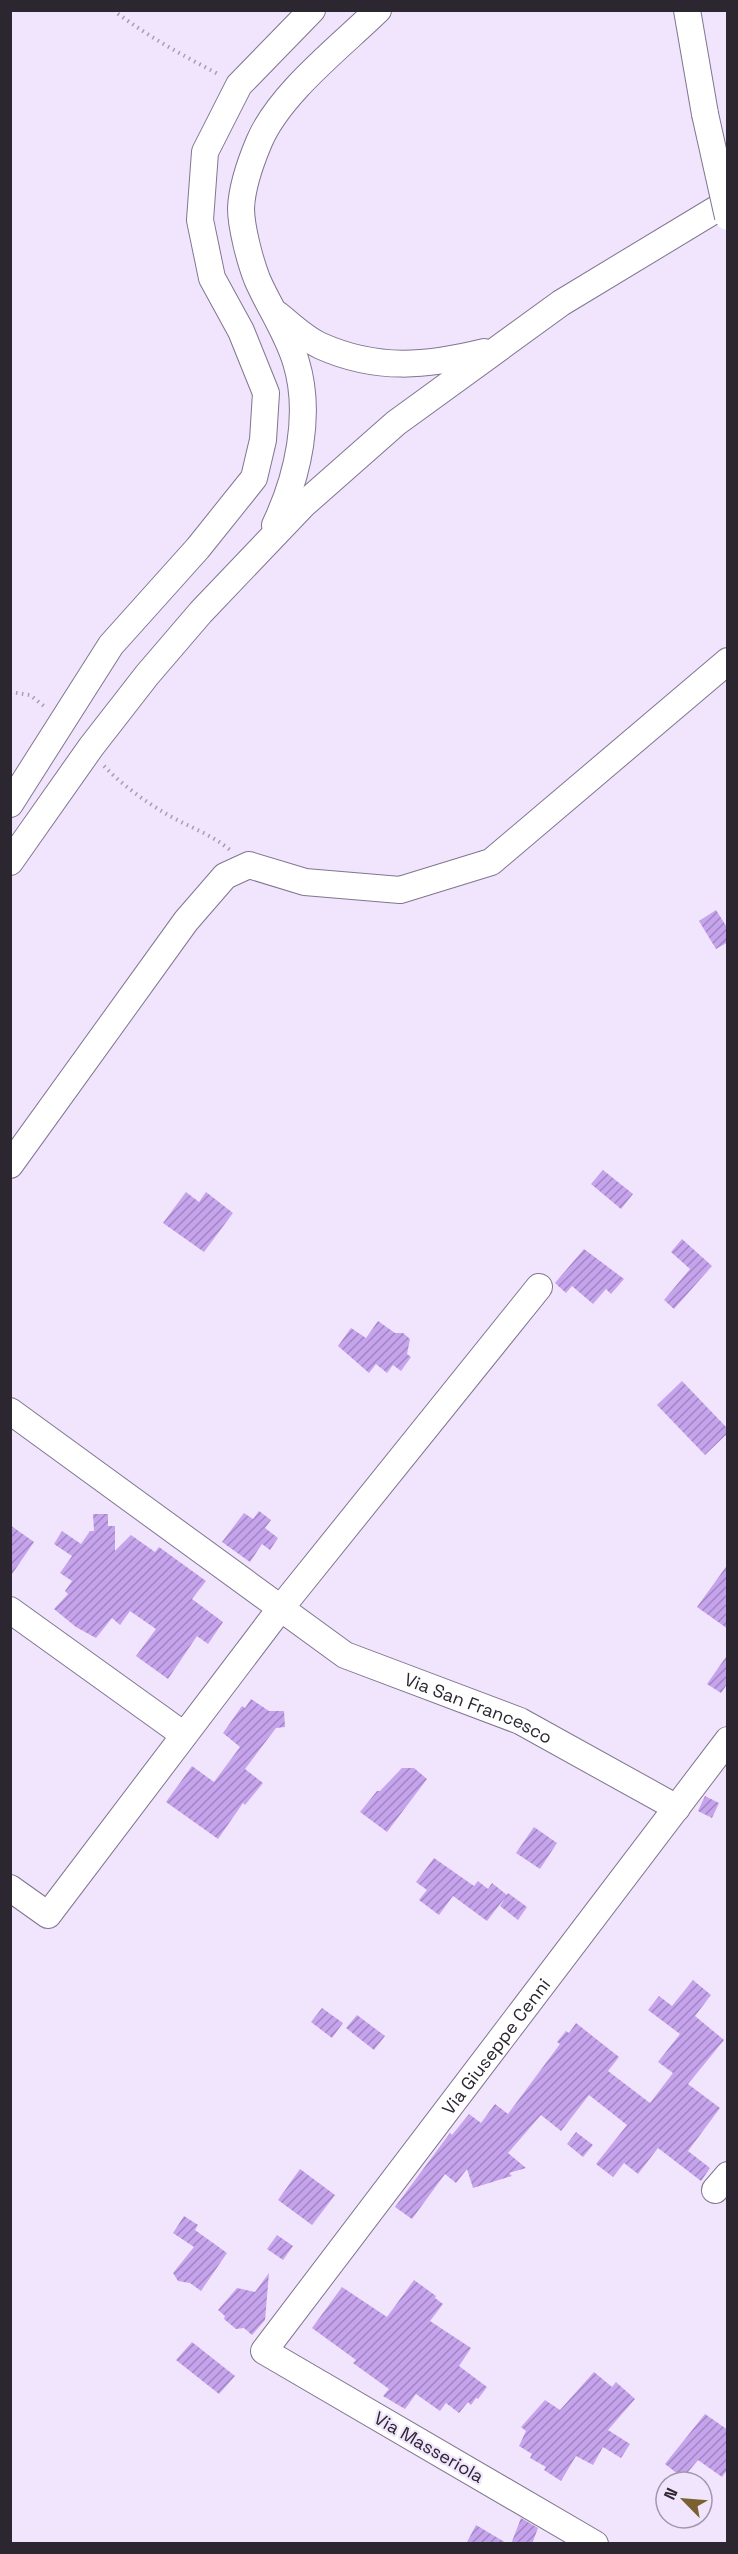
<svg xmlns="http://www.w3.org/2000/svg" width="738" height="2554" viewBox="0 0 738 2554" font-family="'Space Grotesk',sans-serif">
<style>
.building{fill:url(#building-hatch)}
.lines{fill:none;stroke-linecap:round;stroke-linejoin:round}
.minor-casing{stroke:#817590;stroke-width:28}
.path{stroke:#a79eb1;stroke-width:4;stroke-dasharray:1.5 4.5;stroke-linecap:butt}
.minor{stroke:#fff;stroke-width:26}
.minor-bridge-casing{stroke:#817590;stroke-width:28;stroke-linecap:butt}
.minor-bridge{stroke:#fff;stroke-width:26}
.labels{text-anchor:middle;dominant-baseline:central;stroke-width:4.5;stroke-linejoin:round;paint-order:stroke}
.street-label{font-size:18px;fill:#2b2630;stroke:#f0e5fd}
</style>
<defs>
<pattern id="building-hatch" width="6" height="6" patternUnits="userSpaceOnUse" patternTransform="scale(1.5)"><rect width="6" height="6" fill="#c6a3ed"/><path d="M-1 1l2-2M0 6l6-6M5 7l2-2" fill="none" stroke="#a185c0"/></pattern>
</defs>
<rect width="100%" height="100%" fill="#f0e5fd"/>
<path class="building" d="M716,910L728,929V942L716,949L699,921Z
M603,1170L633,1194L621,1209L591,1184Z
M186,1192L199,1202L206,1192L233,1213L204,1252L163,1223Z
M682,1239L712,1266L674,1309L664,1300L690,1269L671,1252Z
M584,1249L624,1279L611,1294L606,1289L593,1304L572,1286L566,1293L555,1283Z
M378,1321L395,1333H403L410,1339L407,1354L411,1357L401,1371L393,1365L387,1373L376,1364L369,1373L338,1346L351,1328L366,1338Z
M682,1381L728,1429V1433L705,1455L657,1405Z
M259,1511L271,1520L265,1528L278,1538L270,1550L262,1544L250,1562L222,1542L244,1513L253,1519Z
M93,1514H108V1526H115V1551L131,1535L155,1552L159,1547L206,1581L192,1599L223,1622L208,1644L197,1636L168,1679L136,1656L156,1629L130,1611L120,1625L112,1618L96,1638L76,1627L54,1609L68,1594L65,1591L72,1581L60,1573L72,1556L54,1544L62,1531L81,1544L90,1531H94Z
M10,1525L34,1542L10,1577Z
M728,1564V1629L697,1607Z
M728,1654V1683L721,1693L707,1684Z
M251,1699L269,1711H284L285,1727L276,1728L245,1769L263,1783L245,1805L243,1803L218,1839L166,1802L192,1766L214,1782L240,1747L223,1733L242,1706L245,1708Z
M402,1768H414L427,1779L387,1832L360,1812L377,1791H380Z
M705,1796L719,1803L712,1818L698,1811Z
M534,1827L557,1843L540,1869L516,1853Z
M434,1858L474,1886L478,1881L488,1889L492,1883L507,1895L487,1921L453,1896L439,1915L419,1900L427,1890L416,1882Z
M508,1893L527,1907L518,1920L500,1906Z
M693,1980L711,1995L695,2016L724,2040L688,2084L720,2108L688,2151L710,2168L701,2181L658,2148L638,2174L624,2163L613,2177L596,2164L627,2125L589,2095L561,2131L541,2115L508,2153L526,2168L509,2173L512,2176L473,2188L467,2169L456,2183L445,2174L412,2219L395,2207L450,2133L452,2135L469,2114L481,2123L495,2104L508,2114L560,2044L557,2042L566,2031L569,2033L576,2023L619,2057L608,2071L650,2103L673,2073L658,2062L680,2034L648,2010L659,1996L672,2006Z
M322,2008L343,2023L332,2038L311,2022Z
M357,2015L385,2036L374,2050L346,2028Z
M576,2132L593,2145L583,2157L567,2144Z
M300,2169L335,2195L312,2225L278,2200Z
M184,2216L198,2225L195,2230L227,2253L201,2291L190,2283L178,2281L173,2273L194,2247L173,2233Z
M277,2235L293,2246L283,2260L267,2249Z
M269,2273L265,2320L252,2335L244,2328L236,2329L224,2319L225,2316L218,2310L237,2288L255,2292Z
M414,2280L436,2296L435,2298L443,2304L430,2321L471,2348L459,2366L487,2387L478,2399L476,2398L471,2405L468,2402L459,2413L446,2403L440,2411L416,2394L405,2409L383,2396L389,2389L353,2363L356,2360L312,2328L342,2287L387,2317Z
M192,2342L235,2376L219,2394L176,2360Z
M594,2372L612,2387L616,2382L635,2399L608,2430L630,2444L621,2458L603,2447L593,2465L576,2456L561,2481L544,2470L546,2467L530,2458L532,2454L519,2446L526,2431L521,2427L545,2400L560,2410Z
M705,2414L728,2430V2469L722,2477L698,2460L683,2478L665,2464Z
M521,2518L538,2528L532,2544H511Z
M476,2525L508,2544H466Z"/>
<g class="lines">
<defs>
<g id="minor">
<path d="M687,10L705,114"/>
<path d="M277,314C291,325 305,339 321,346C377,371 427,366 484,352"/>
<path d="M275,525C298,477 312,414 296,362C287,332 269,307 257,279C250,261 241,227 241,208C242,187 251,161 259,142C279,94 340,47 378,10"/>
<path d="M10,804L111,645L198,548L254,478L263,440L266,393L241,331L212,278L200,220L205,152L239,85L312,10"/>
<path d="M10,862L91,747L147,675L201,612L303,505L396,423L561,303L728,202"/>
<path d="M10,1165L186,921L225,876L249,865L305,882L400,890L491,862L728,661"/>
<path id="s1" d="M10,1411L345,1655L520,1721L677,1808"/>
<path d="M10,1610L184,1735"/>
<path d="M10,1888L48,1915L280,1609L539,1287"/>
<path d="M715,2190L728,2175"/>
<path id="s2" d="M595,2544L264,2351L728,1740"/>
</g>
</defs>
<use href="#minor" class="minor-casing"/>
<path class="path" d="M113,10C147,36 182,55 220,75
M10,692L30,695L45,707
M104,766C122,785 146,802 168,815C189,827 211,834 230,850"/>
<use href="#minor" class="minor"/>
<defs>
<path id="minor-bridge" d="M705,114L728,217"/>
</defs>
<use href="#minor-bridge" class="minor-bridge-casing"/>
<use href="#minor-bridge" class="minor-bridge"/>
</g>
<g class="labels">
<g class="street-label">
<text stroke="none"><textPath href="#s1" startOffset="558">Via San Francesco</textPath></text>
<text stroke="none"><textPath href="#s2" startOffset="766">Via Giuseppe Cenni</textPath></text>
<text transform="translate(429 2447) rotate(30)">Via Masseriola</text>
</g>
</g>
<rect width="738" height="2554" fill="none" stroke="#2b2630" stroke-width="24"/>
<g transform="translate(684 2500) rotate(295)"><circle r="28" fill="#f0e5fd" stroke="#a199ab" stroke-width="1.5"/>
<path d="M0-4.5L10 22L0 15L-10 22Z" fill="#7b6032"/>
<text y="-9" font-size="16" font-weight="bold" text-anchor="middle" fill="#2b2630">N</text>
</g>
</svg>
